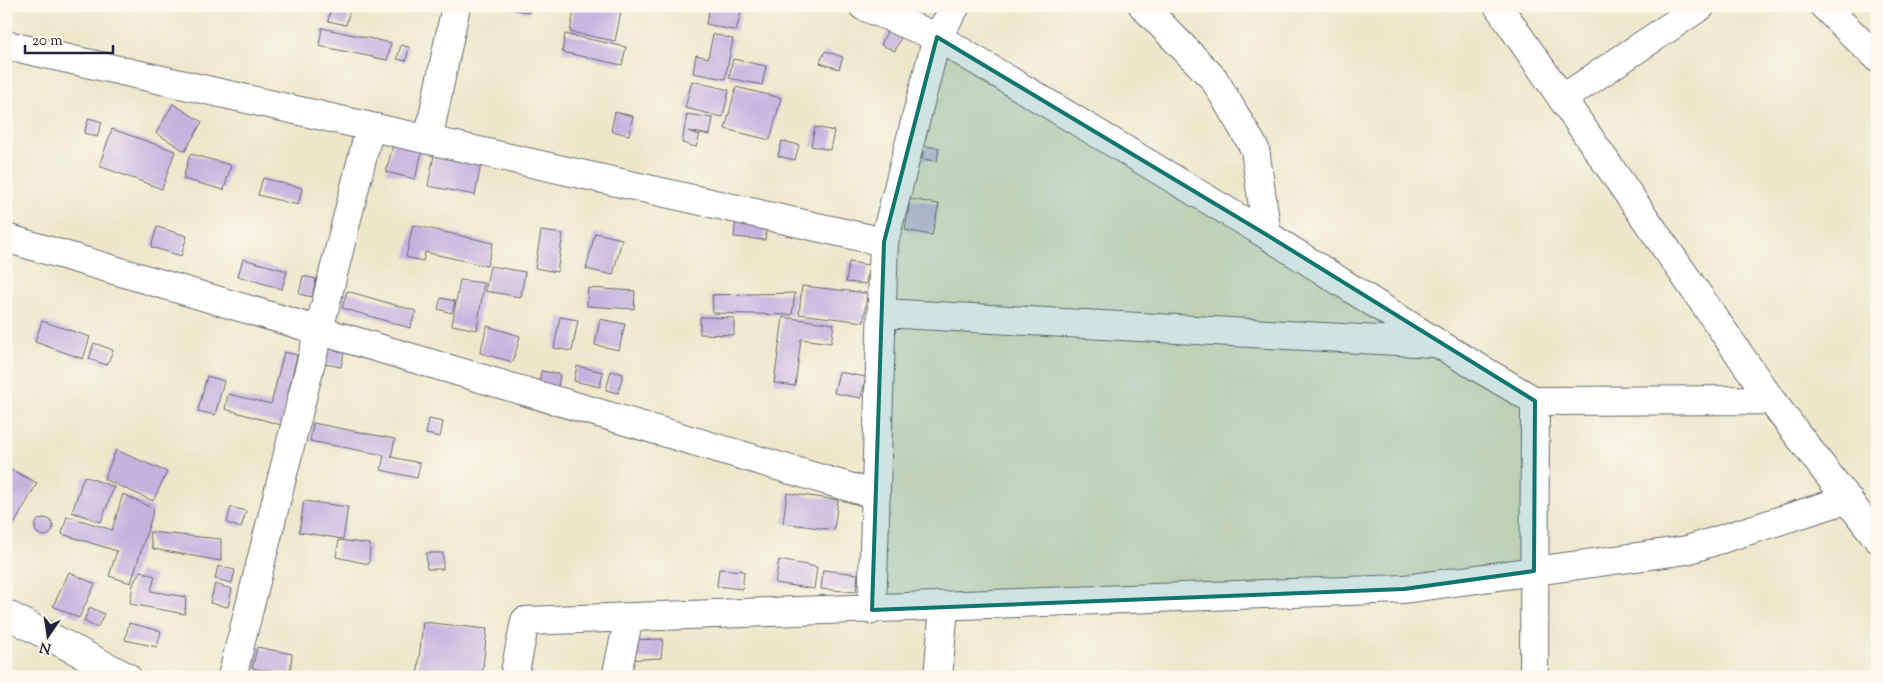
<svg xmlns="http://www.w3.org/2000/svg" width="1883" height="683" viewBox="0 0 1883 683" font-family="'Sorts Mill Goudy',serif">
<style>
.building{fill:#c4b3df}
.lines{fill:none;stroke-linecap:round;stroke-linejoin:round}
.minor-casing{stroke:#69676d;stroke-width:30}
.minor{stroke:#fff;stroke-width:28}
.marked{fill:#0f766e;fill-opacity:0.2;stroke:#0f766e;stroke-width:4;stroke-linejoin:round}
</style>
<rect width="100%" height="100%" fill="#fbf7ec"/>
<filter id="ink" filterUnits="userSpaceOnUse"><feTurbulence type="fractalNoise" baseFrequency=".02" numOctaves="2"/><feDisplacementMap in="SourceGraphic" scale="10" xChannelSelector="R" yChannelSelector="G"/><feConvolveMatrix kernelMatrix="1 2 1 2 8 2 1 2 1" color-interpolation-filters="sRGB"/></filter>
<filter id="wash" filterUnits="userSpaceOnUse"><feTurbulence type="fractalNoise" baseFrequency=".0096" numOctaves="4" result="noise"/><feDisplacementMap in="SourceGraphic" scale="20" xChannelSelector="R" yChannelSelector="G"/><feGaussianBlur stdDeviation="1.12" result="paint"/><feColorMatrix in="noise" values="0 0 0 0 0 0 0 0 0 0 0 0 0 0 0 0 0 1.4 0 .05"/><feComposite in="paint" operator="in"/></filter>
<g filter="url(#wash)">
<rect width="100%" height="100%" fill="#ece7ca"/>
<g id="blocks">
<path class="building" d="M332,6H351L346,25L328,21Z
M501,6H531L529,13Z
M575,6H622L615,41L570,32Z
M710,6L742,8L736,31L706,24Z
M322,28L391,43L387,60L319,46Z
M888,29L902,35L895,51L881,45Z
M565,34L626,47L622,65L562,52Z
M713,34L733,39L725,79L693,73L696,55L708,58Z
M401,45L409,47L406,61L397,59Z
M825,51L843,57L839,69L820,63Z
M733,59L766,66L762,85L729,78Z
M692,81L729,90L723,117L685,108Z
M736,87L781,98L770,140L725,129Z
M173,104L202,122L185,151L156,133Z
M615,112L633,116L629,135L611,131Z
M687,114L713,118L710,135L688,131L700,135L696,147L682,143Z
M89,118L102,122L97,137L84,133Z
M815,127L834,131L830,150L811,146Z
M112,129L175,151L162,189L99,166Z
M394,141L423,148L415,179L386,172Z
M782,141L799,145L795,160L778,156Z
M924,146L939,148L937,161L922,159Z
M190,154L231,165L224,190L183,179Z
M434,155L481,164L475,195L428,186Z
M263,178L302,188L298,205L258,195Z
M910,199L939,204L932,235L905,230Z
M736,218L767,221L765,240L734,237Z
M413,225L493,243L487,266L425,252L423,261L406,257Z
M157,227L187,236L181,256L151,247Z
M541,231L563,234L557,272L535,268Z
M595,233L622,239L613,275L586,269Z
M243,259L287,271L282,289L238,276Z
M849,262L869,265L866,284L846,282Z
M490,266L525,272L521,297L485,291Z
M303,276L316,279L312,297L299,294Z
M460,280L484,283L477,330L452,325Z
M802,286L867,293L864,322L799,314Z
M588,288L635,291L634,309L587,306Z
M347,291L416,311L410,328L342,308Z
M795,293L792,315L713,313L712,295Z
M441,298L455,301L452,313L438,309Z
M560,317L578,320L572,351L554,348Z
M700,317L734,318V335L700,334Z
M783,317L834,324L831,343L801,339L795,386L774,383Z
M600,319L625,324L619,350L595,345Z
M42,321L90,337L83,359L35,342Z
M487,326L520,336L513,362L480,353Z
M94,343L113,350L107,365L89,359Z
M329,344L345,347L341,367L325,364Z
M284,352L297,355L281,425L225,409L228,394L271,404Z
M577,366L603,372L600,387L574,381Z
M541,371L560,374L557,393L538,389Z
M611,371L623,374L618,393L606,390Z
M839,372L866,377L861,398L834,393Z
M207,376L224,381L215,415L198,411Z
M429,419L443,422L440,437L426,434Z
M313,423L395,439L391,457L420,463L417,478L381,470L384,455L310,441Z
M116,450L167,472L153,501L104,479Z
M12,470L37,483L6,539V481Z
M84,476L114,487L101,522L72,512Z
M787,493L838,500L834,530L783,523Z
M123,494L154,509L131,583L109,576L117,551L62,534L67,516L112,530Z
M304,501L348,507L343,539L299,532Z
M231,507L246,511L241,528L227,523Z
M35 527a9 9 0 1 1 18 0a9 9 0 1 1-18 0Z
M149,532L221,539V561L153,549Z
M339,540L370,544L369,564L336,557Z
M426,553H443V569H427Z
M779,560L817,567L814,589L775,583Z
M218,566L235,570L232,583L215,579Z
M719,569L744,571L742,589L717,586Z
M823,570L858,574L856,592L821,589Z
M140,571L155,576L151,591L186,597L185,614L130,604L133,584Z
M69,572L95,584L79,618L53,606Z
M215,584L232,589L228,607L210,603Z
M90,607L104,614L97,628L84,621Z
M423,622L487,629L482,677H417Z
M129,623L161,631L157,647L125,640Z
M663,639L661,658L624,660L626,640Z
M257,647L292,654L290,674L252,668Z"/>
</g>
</g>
<g filter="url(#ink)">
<use href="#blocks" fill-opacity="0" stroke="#69676d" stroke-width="1"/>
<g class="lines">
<defs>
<path id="minor" d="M863,6L937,37L1267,235L1437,343L1535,401L1771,400
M1143,6L1214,79L1255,149L1267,235
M1498,6L1771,400L1877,538
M1824,6L1877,58
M6,45L884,242
M1562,99L1701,6
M428,140L456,6
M6,238L876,495
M882,313L1434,343
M872,610L884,242L937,37L956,6
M6,614L127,677
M232,677L370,127
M514,677L525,621L1404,589L1687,550L1848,499
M616,677L629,618
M938,677L944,607
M1534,677L1535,401"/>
</defs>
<use href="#minor" class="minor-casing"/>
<use href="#minor" class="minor"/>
</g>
</g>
<path class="marked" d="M937,37L1267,235L1535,401L1534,571L1404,589L872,610L884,242Z"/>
<rect width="1883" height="683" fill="none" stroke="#fbf7ec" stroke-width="25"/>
<g transform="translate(48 636) rotate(193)" stroke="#fbf7ec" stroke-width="4" paint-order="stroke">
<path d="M0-4L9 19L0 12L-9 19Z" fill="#22223b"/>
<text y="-8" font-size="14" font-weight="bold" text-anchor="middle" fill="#22223b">N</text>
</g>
<path d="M25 45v8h88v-8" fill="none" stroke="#22223b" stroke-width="2.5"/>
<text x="32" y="45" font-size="15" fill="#22223b" stroke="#fbf7ec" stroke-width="4" paint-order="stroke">20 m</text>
</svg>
